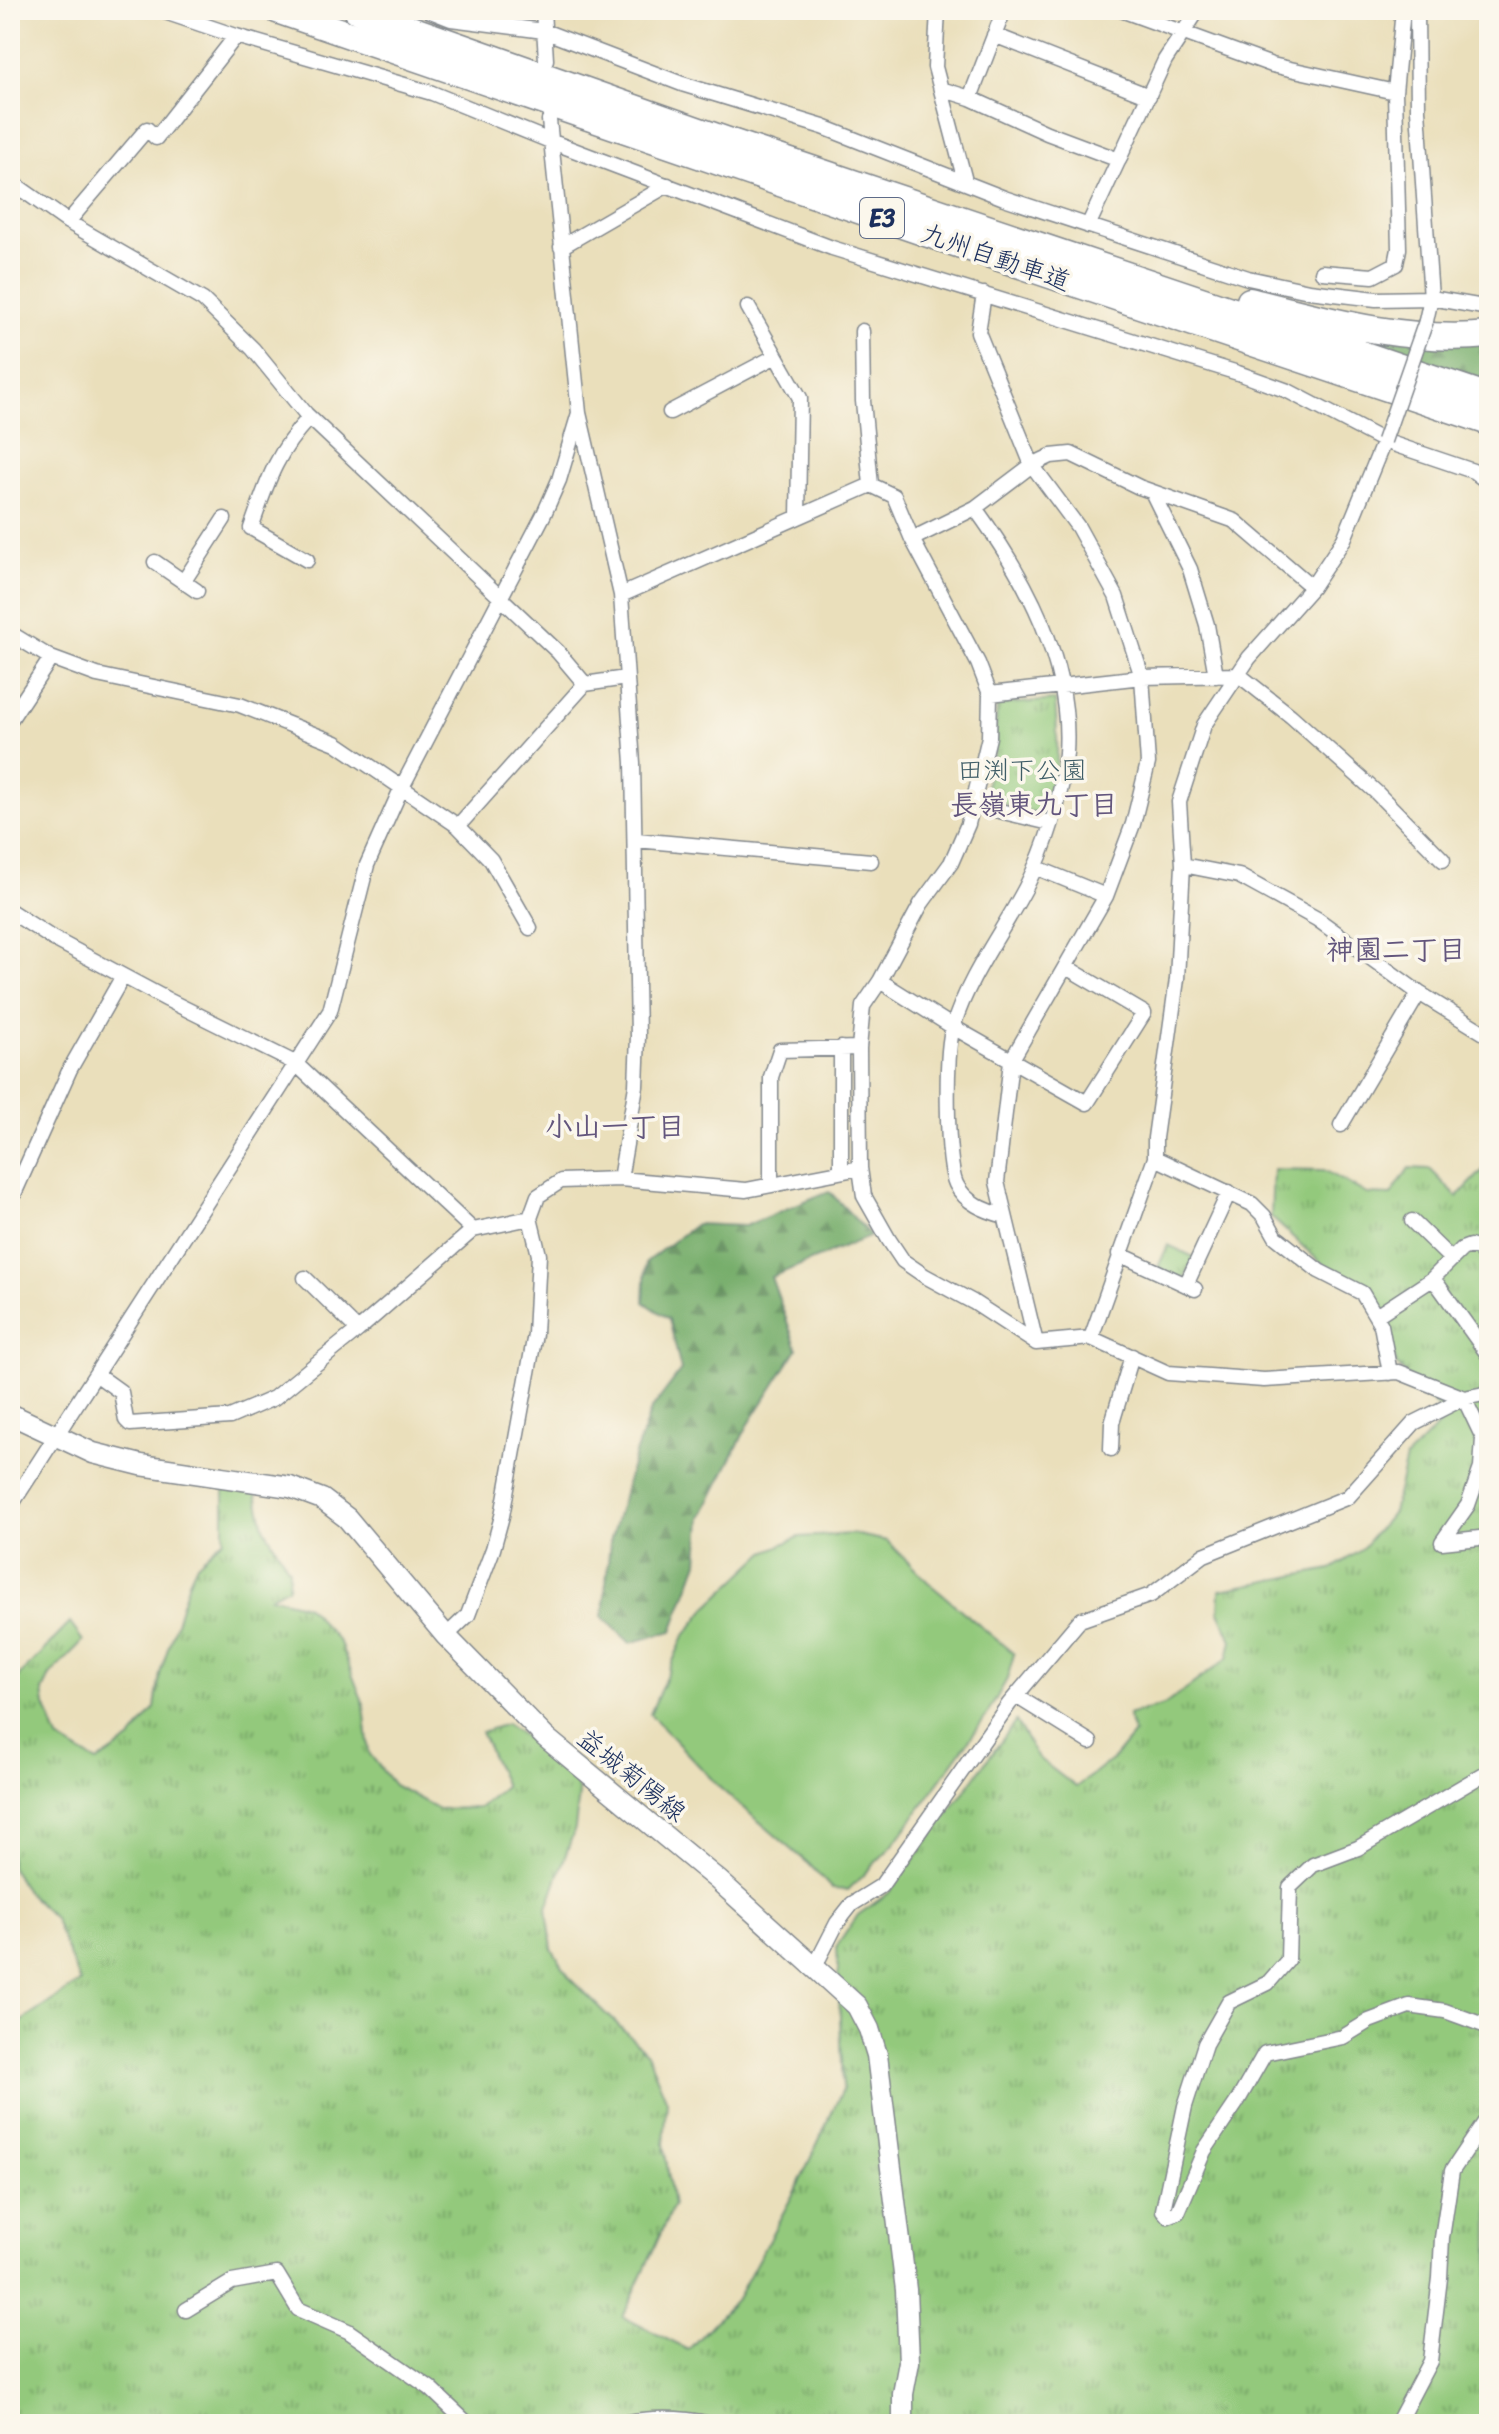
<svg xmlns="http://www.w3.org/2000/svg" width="1499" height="2434" viewBox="0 0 1499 2434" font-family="Sriracha,'Klee One',sans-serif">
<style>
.green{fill:#93c97b;stroke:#577c6c;stroke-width:2}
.forest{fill:url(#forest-firs);stroke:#486e64;stroke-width:2}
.park{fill:url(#park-tufts);stroke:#577c6c;stroke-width:2}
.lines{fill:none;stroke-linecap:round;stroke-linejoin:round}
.street-casing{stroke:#82878c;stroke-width:17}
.secondary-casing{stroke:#82878c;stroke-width:23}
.highway-casing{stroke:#82878c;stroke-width:29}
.street{stroke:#fff;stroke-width:14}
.secondary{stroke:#fff;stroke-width:20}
.highway{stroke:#fff;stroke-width:26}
.street-bridge-casing{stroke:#82878c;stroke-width:17;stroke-linecap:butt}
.street-bridge{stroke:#fff;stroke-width:14}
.labels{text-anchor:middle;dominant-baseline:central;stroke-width:7;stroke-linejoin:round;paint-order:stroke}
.shield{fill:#fbf7ec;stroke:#5e6b89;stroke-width:2}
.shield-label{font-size:24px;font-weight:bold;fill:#1b2f5e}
.street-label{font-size:26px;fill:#1b2f5e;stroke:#fbf7ec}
.park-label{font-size:26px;fill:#3f5d67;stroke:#fbf7ec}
.neighbourhood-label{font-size:28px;font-weight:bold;fill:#63567d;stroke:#fbf7ec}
</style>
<defs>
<pattern id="forest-firs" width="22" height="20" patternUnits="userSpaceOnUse" patternTransform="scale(2)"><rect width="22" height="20" fill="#76ad6b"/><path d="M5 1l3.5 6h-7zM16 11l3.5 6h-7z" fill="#608d5b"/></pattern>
<pattern id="park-tufts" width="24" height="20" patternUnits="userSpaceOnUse" patternTransform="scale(2)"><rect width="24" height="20" fill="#93c97b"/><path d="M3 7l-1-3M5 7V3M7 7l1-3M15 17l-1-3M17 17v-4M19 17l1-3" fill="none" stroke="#77a468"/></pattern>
</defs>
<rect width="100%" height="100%" fill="#fbf7ec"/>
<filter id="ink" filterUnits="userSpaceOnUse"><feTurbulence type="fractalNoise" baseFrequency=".0125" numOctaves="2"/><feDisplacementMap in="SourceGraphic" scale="16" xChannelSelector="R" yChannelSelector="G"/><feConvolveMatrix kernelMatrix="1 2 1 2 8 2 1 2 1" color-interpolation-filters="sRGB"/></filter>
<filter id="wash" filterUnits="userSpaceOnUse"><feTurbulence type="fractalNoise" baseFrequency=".006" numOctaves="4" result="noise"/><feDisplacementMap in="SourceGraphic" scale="32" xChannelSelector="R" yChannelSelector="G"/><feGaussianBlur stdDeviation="1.8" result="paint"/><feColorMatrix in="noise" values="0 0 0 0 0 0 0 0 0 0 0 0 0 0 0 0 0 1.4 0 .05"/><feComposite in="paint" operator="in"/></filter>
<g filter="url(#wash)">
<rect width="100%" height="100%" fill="#eadfbb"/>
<path class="green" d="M853,1534L887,1541L931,1585L1014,1654L1007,1679L987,1715L895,1843L848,1890L832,1889L809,1864L721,1789L650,1714L683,1638L708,1606L765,1552L799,1537Z"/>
<path class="forest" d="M1384,339L1489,342V381L1382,345Z
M829,1191L871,1236L771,1277L797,1349L747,1427L701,1518L698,1562L672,1631L630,1643L603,1617L610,1542L635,1454L651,1410L681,1370L669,1319L644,1302L646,1262L696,1224L745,1226Z"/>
<path class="park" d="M1055,700C1057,726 1063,797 1040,814L987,799L984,794L995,749L997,705Z
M1489,1164V2424H10V2029L80,1982L54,1918L26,1891L10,1866V1685L70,1623L83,1641L50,1675L43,1691L45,1705L58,1739L97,1762L131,1739L155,1708L160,1674L189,1581L197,1564L224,1539V1486H254L264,1527L289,1570L288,1587L270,1597L307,1606L340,1643L364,1705L369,1753L394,1785L438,1809L479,1808L505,1786L481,1732L506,1724L574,1771L579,1794L575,1828L547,1908L552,1949L569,1977L647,2053L667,2101L664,2144L673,2206L623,2317L688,2350L738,2297L798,2185L843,2089L837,1946L858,1915L890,1892L1016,1721L1037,1757L1076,1787L1114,1758L1134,1734L1128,1715L1164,1705L1228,1658L1232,1640L1219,1612L1220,1590L1331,1569L1361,1550L1393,1512L1406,1458L1447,1417L1396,1364L1387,1321L1363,1288L1321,1263L1271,1217L1273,1169L1324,1170L1367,1194L1391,1195L1409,1168L1430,1169L1457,1197Z
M1168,1245L1194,1257L1184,1279L1158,1267Z"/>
</g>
<g filter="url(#ink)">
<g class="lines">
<defs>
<path id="street" d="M159,10L236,36L432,93L550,141L832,248L1238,373L1288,391L1384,441L1473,471L1489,483
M428,10L451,19L544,31L682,84L823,127L1004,198L1248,278L1309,291L1376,299L1431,298L1489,308
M543,10L546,60
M938,10L935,67L965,181
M1121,10L1272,65L1395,92L1403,10
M1417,10L1418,110L1431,298L1426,321
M994,35L1149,96
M941,89L970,98L1047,133L1119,160
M970,98L1004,10
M549,120L579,413L621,595L633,763L638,1036L636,1086L620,1179
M10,181L68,222L203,300L253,349L306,414L558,652L585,684
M68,222L147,129L156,138L236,36
M1088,226L1165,60L1198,10
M561,247L668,185
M1322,272L1373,276L1396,264L1399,249L1395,92
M984,294L978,332L1032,465L1078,527L1116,596L1142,677L1148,763L1133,824L1106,896L1011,1061L997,1182L1036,1343
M748,307L800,398L798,517
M862,331L863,401L871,485
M670,412L776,356
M1152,492L1190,569L1207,625L1216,676
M975,508C1026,578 1072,663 1066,753C1062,798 1046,847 1026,887C1002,933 968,977 953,1027C945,1051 946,1163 956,1184C965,1203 986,1211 1005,1216
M912,539L975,508L1032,465L1051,456L1071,454L1139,487L1235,521L1312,587
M307,560L251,528C267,483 275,454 309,418
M155,562L197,591
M184,581L224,519
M621,595L871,485L894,496L912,539L978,663L990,694L989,737L968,824L951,863L921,904L880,981L863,1006L859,1048L860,1168L864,1196L889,1240L903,1261L925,1276L973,1302L1036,1343L1091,1338L1168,1373L1264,1380L1399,1372L1464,1398L1483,1438L1481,1468L1468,1505L1442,1542L1489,1537
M10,633L51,658L97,675L240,705L336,743L458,826L585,684L626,678
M990,694L1142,677L1239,675L1291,716L1376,792L1443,860
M10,720L51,658
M974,805L1050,823
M458,826L491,860L530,928
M636,840L871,861
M1183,865L1239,876L1317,919L1419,993L1489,1036
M1035,867L1106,896
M10,911L52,938L168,1000L295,1063L473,1230
M880,981L953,1027L1087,1103L1144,1013L1066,967
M841,1048V1171
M1341,1125L1419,993
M1155,1158L1252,1204L1264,1216L1276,1237L1319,1271L1362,1293L1381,1325L1390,1373
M771,1185V1077L780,1050L859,1048
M10,1203L70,1069L123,976
M1412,1221L1451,1259
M1119,1254L1195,1289
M305,1278L358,1330
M1431,1280L1438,1285L1489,1356
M1186,1285L1229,1192
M1376,1316L1431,1280L1462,1249L1470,1246L1479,1249L1489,1263
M1091,1338L1155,1158V1138L1177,979L1183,865L1179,802L1204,725L1249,658L1312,587L1344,539L1384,441
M96,1374L121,1392L126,1420L130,1424L230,1417L274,1398L358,1330L473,1230L530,1218L538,1196L561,1181L620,1179L746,1190L860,1168
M1111,1449L1112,1423L1132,1356
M10,1507L330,1011L367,865L401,789L544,514L559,480L579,413
M446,1636L468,1615L493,1549L502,1516L535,1334L539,1255L530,1218
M1016,1696L1090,1742
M1489,1771L1358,1848L1313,1865L1290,1887L1288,1960L1268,1983L1229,2002L1205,2044L1185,2106L1163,2210L1168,2216L1178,2212L1204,2151L1237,2102L1265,2053L1343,2037L1369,2021L1409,2006L1445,2011L1489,2027
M815,1966L837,1923L852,1904L881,1886L1009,1704L1080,1620L1151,1595L1204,1555L1348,1497L1414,1423L1464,1398L1489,1393
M186,2310L232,2282L277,2274L298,2309L348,2331L430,2388L468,2424
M619,2424C650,2417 680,2417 710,2424
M1397,2424L1430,2361L1440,2278L1442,2238L1452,2171L1489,2116"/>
<path id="secondary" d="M10,1414L93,1453L141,1465L290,1487L322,1499L347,1518L446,1636L545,1737L718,1880L857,2006L869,2029L877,2055L906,2290L909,2362L903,2394V2424"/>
<path id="highway" d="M277,10L946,240L1489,422
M357,10L725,140L1489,397
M1250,301C1329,321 1407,343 1489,335"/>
</defs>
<use href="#street" class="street-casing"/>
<use href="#secondary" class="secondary-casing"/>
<use href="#highway" class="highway-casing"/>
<use href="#street" class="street"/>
<use href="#secondary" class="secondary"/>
<use href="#highway" class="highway"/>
<defs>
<path id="street-bridge" d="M1384,441L1426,321"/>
</defs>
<use href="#street-bridge" class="street-bridge-casing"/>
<use href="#street-bridge" class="street-bridge"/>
</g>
</g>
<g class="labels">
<rect class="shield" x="860" y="198" width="44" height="40" rx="6"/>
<g class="shield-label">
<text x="882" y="218">E3</text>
</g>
<g class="street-label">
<text transform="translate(996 257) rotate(19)">九州自動車道</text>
<text transform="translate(632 1775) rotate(39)">益城菊陽線</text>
</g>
<g class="park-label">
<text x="1022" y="770">田渕下公園</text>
</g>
<g class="neighbourhood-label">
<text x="1034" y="804">長嶺東九丁目</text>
<text x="1396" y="949">神園二丁目</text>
<text x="615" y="1126">小山一丁目</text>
</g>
</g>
<rect width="1499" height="2434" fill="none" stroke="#fbf7ec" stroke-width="40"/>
</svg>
